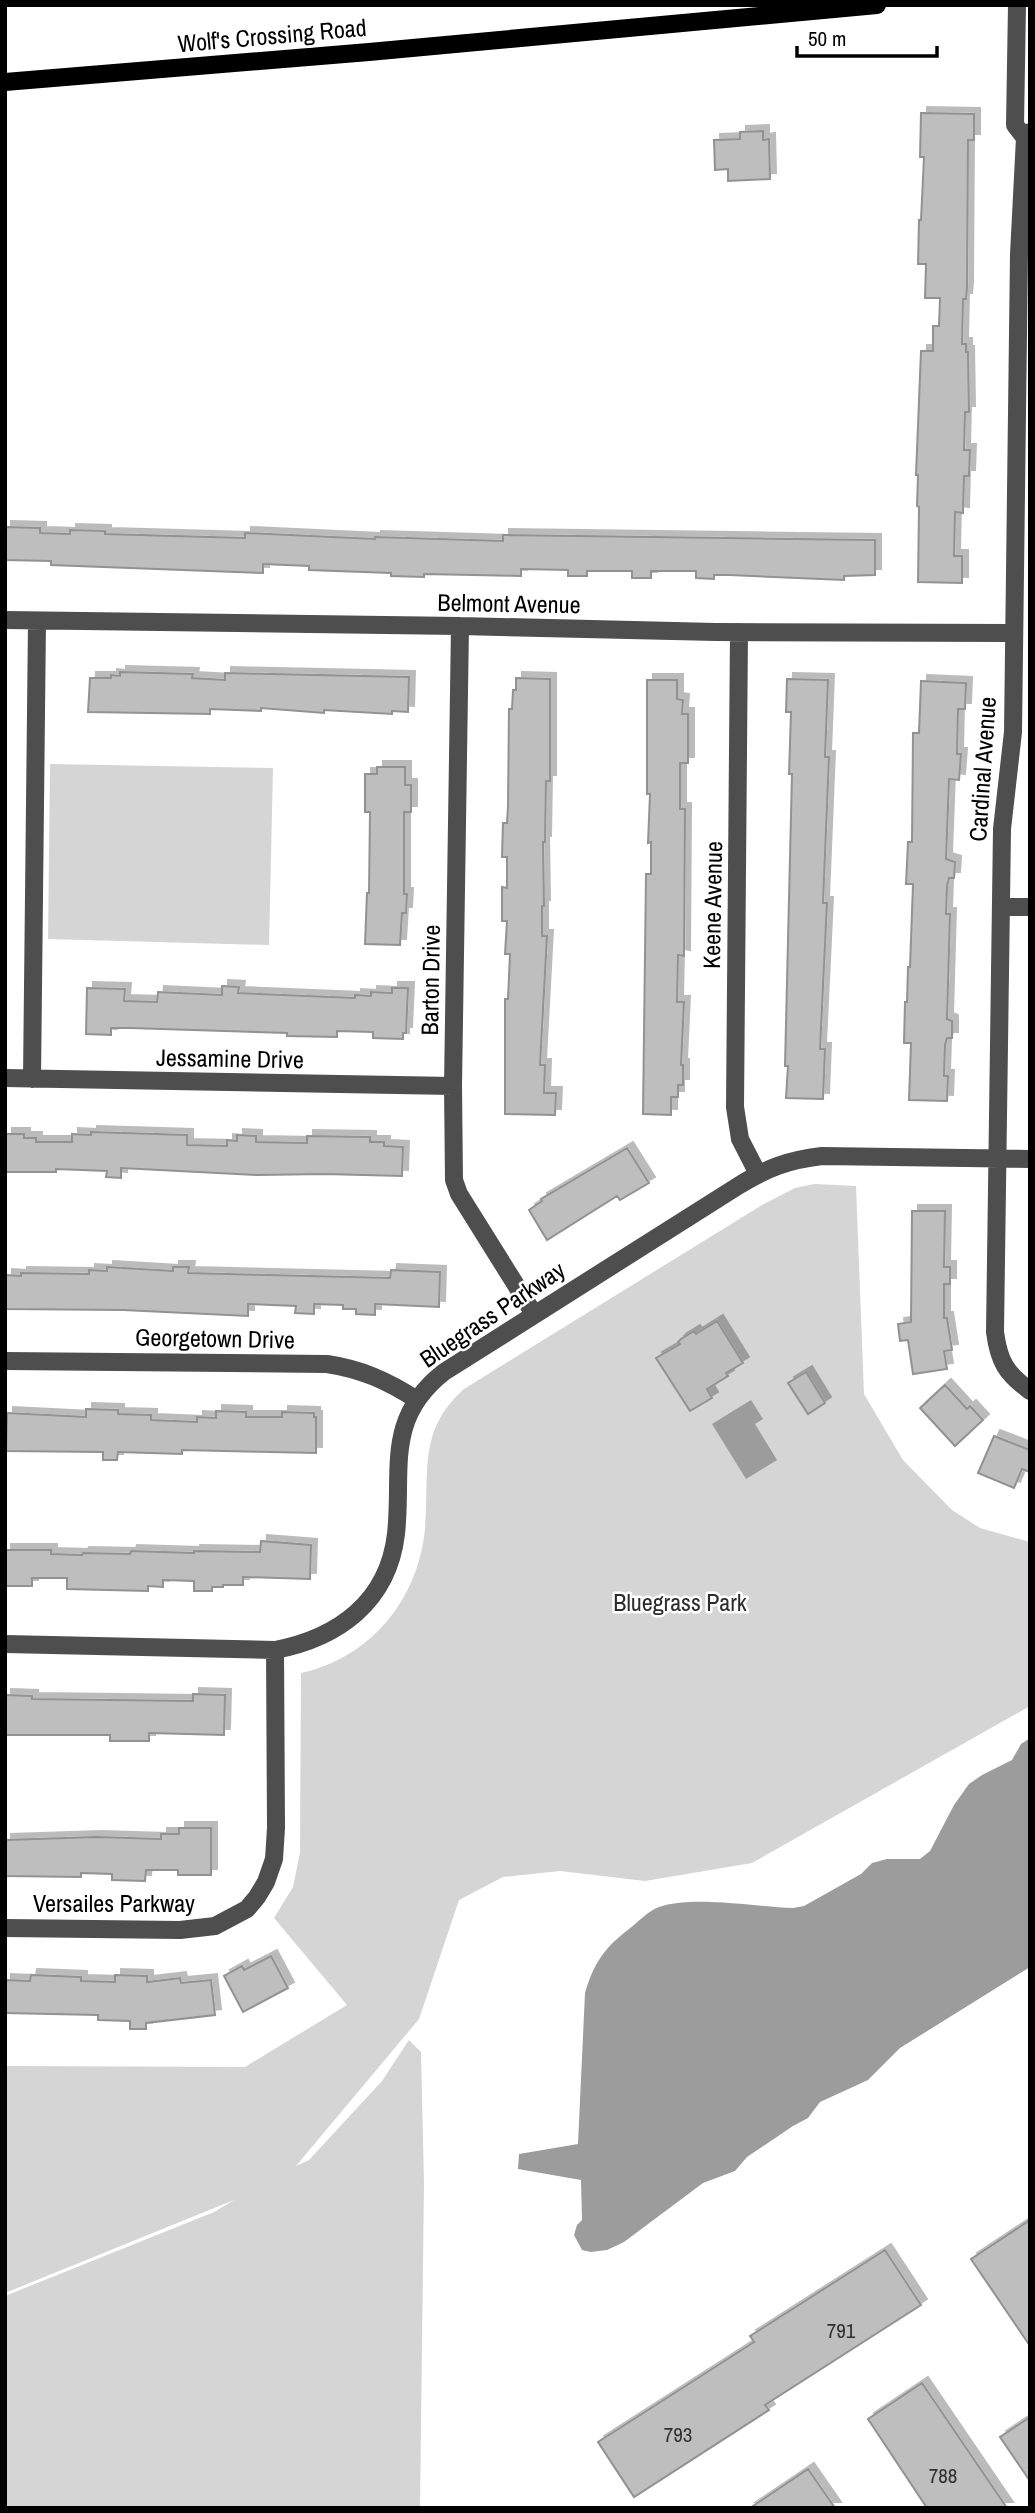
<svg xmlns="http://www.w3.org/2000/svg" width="1035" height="2513" viewBox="0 0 1035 2513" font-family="'Archivo Narrow',sans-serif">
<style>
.green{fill:#d5d5d5}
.water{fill:#9c9c9c}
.building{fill:#bebebe;stroke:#929292;stroke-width:2;filter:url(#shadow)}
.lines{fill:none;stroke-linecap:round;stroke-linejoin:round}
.minor{stroke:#4e4e4e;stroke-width:18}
.major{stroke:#000;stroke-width:18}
.labels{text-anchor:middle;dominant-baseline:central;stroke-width:5;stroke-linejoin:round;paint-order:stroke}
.number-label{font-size:21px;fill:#303030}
.street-label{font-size:24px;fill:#000;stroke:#fff}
.park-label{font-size:24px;fill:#2c2c2c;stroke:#fff}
</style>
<defs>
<filter id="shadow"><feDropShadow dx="6" dy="-6" stdDeviation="0" flood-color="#0004"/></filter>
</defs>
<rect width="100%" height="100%" fill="#fff"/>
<path class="green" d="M50,764L273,768L269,945L48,939Z
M814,1184L856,1186L864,1394L903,1460L952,1510L980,1528L1030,1542V1706L752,1863L645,1881L560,1871L503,1877L459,1900L419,2019L296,2166L309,2160L382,2081L409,2040L421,2052L424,2184L420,2508H5V2296L214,2212L234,2200L5,2293V2066L245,2067L347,2005L274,1918L293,1887L300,1853L301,1673C371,1658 419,1598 425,1528C430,1472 417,1431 464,1389L762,1205L795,1188Z"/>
<path class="water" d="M751,1400L763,1419L755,1424L777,1460L746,1479L712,1424Z
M1030,1738V1967L900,2048L868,2080L820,2102L808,2118L793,2126L747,2157L735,2171L703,2183L624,2242L607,2250L591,2252L582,2250L574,2235L577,2225L582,2220L581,2180L518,2169L519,2154L578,2144L585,1993C594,1963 604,1948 629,1929C638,1922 648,1911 659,1907C692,1895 756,1907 793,1908L804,1906L861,1874L872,1863L887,1859H920L930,1851L954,1805L969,1784L982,1775L1012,1760L1021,1744Z"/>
<path class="building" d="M921,113L974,114V140H968L967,288L966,299H963L962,344H966V352H968L969,412H965L964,450H970L969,476H964L963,513L955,512L954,556H962V583L918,582L919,507L917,506L918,475H916L921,351H933V326H939L940,298H925L926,264H918L919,220H921L924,157H920Z
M763,131V140L769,139L770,179L728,181V169L715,170L714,140L740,139V132Z
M5,527L40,528V533L70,534V530L105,531V534L245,538V533L375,539V537L503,541V535L875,540V575L844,576V580L729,575H714V579L696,578V571H651V578H632V571H587V576H568V570L521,569V576L424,574V577L391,576V573L309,570V566L263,564V573L51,565V561L5,560Z
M120,672L193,674L192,678L225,680V673L409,677L408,712L392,711V714L324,710V713L261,708V711L210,709V714L88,712L90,678H111V675L120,676Z
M516,678L550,679V781H546L545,842H543L544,906H542V936H547L540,1065H545L544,1093H556L555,1115L505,1114V999H508L510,954H505L507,921H502V887L507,888V857H502L503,823H507L508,806L509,709H512L513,690H516Z
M787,679L828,680L825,757H829L823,903H827L820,1049H825L823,1099L786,1098L788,1066H785L792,774H789L791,712H786Z
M647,680H677V699L683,700L682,714H688V763H680V809H685L684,956L678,955L677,1002H684L681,1065H683V1085H678V1097H671V1115L643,1114L646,874H651V842L648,843L650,794H647Z
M921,681L966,683L965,709H958L957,754H961L959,780L949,779L946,859L955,862L954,878H949L947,886L946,914H950L947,1019L952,1021V1038H947L945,1045L944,1076H948L947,1101L909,1100L911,1043H904L905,1002H907L908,967H910L913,884H906L908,842H912L913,733H919Z
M377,767H405V785H411V812H404V894H407L406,913H402L400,945L365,944L367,893H369L370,812H365V774H377Z
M222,986L239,987L238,993L355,998V995L371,996V992L392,993V988H408L406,1033H403V1039L373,1038V1032L337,1031V1037L287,1036V1033L130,1028H111V1035L86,1034L87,988L125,989L124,1001L157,1002L158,992L222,995Z
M91,1132L187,1135V1145L227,1146V1140L237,1141V1135L256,1136V1142L307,1143V1136L370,1137V1142H384V1146L403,1147L402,1176L324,1174L257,1175L121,1168V1178L106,1177L107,1171L56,1169V1172H6V1134H24V1138H36V1142H72V1134L91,1135Z
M627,1148L649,1183L620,1200L617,1196L547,1240L529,1210L542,1201L541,1199Z
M912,1211H945L944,1267H950V1284H944V1318H947L952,1350L944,1351L947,1369L913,1374L908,1340L900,1341L898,1324L911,1322Z
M107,1267L173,1271V1267H189L188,1273L390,1278L391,1270L440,1272L439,1307L375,1304V1315L356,1314V1309H343V1305L314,1304V1314L295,1313L296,1306L248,1304V1316L123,1310L5,1309L6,1275L21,1276V1273L89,1274V1270L107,1271Z
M717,1321L743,1363L726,1373L728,1376L707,1389L712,1398L690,1411L656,1358L680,1344L678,1342L681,1339L694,1331L696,1334Z
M806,1372L825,1403L808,1414L788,1383Z
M945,1385L967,1409L970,1406L983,1420L955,1446L920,1408Z
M86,1409L118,1410V1414L151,1415V1420L197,1422V1417L216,1418V1411L246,1412V1417H282V1412L314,1413V1417H316V1453L182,1450V1454L118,1452L117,1460H103V1452L6,1451L7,1413L86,1417Z
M994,1436L1030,1450V1472L1022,1469L1014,1488L978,1473Z
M261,1541L311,1545L310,1579L243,1577V1585H223V1587H212V1591H194V1581L163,1580V1587L148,1586V1591L67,1589V1578H32V1586H5V1550H51V1554L82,1555L83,1553L130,1554L131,1551L194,1553V1551L260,1552Z
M193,1694L225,1695L224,1735L149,1733V1741H110V1735H5V1695L32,1696V1699L193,1701Z
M179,1828H211V1875H178V1870H146L145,1881L112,1880V1874L81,1873V1877L5,1876V1840L96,1837L161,1839V1834H179Z
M271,1956L288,1988L243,2012L224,1976L242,1966L244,1970Z
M31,1975L81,1977V1981L115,1982V1975L147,1976V1982L180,1978L181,1983L211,1980L215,2015L146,2023V2029H130V2021L98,2020V2015L5,2013V1980L30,1981Z
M1030,2220V2346L971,2259Z
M885,2250L921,2305L765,2405L769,2410L634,2497L598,2442L754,2342L750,2336Z
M922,2383L1007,2508H927L868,2419Z
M1030,2417V2481L1000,2437Z
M808,2469L835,2508H750Z"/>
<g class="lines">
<path class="minor" d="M1017,5L1015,125L1025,138
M1030,132L1025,138L1019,254L1013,732L1002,829L995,1332C999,1362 1006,1373 1030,1391
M5,620L460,626L716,632L1012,633
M460,626L453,1086L454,1180L459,1194L534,1314
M739,632L735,1107L740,1139L758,1174
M1002,907H1030
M5,1078L453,1086
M32,1079L37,621
M5,1361L327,1364C361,1369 388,1381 417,1400
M5,1644L275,1650C338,1638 388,1602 396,1534C403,1470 384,1419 444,1372L738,1186C767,1168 788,1160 822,1156L1030,1159
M5,1928L180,1930L215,1926L247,1909L257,1897L266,1882L274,1859L276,1828L275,1650"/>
<path class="major" d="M5,82L369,52L877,5"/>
</g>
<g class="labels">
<g class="number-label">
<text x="841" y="2330">791</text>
<text x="678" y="2434">793</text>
<text x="943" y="2475">788</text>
</g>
<g class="street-label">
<text transform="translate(272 35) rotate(-5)">Wolf's Crossing Road</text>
<text transform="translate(509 603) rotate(1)">Belmont Avenue</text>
<text transform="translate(982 769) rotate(-86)">Cardinal Avenue</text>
<text transform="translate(712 905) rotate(-89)">Keene Avenue</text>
<text transform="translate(430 980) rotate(-89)">Barton Drive</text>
<text transform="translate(230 1058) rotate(1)">Jessamine Drive</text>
<text transform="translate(492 1314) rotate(-34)">Bluegrass Parkway</text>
<text transform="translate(215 1338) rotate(1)">Georgetown Drive</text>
<text x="114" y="1903">Versailes Parkway</text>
</g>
<g class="park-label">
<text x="680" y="1602">Bluegrass Park</text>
</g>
</g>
<rect width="1035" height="2513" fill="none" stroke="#000000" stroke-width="14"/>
<path d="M797 46v10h140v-10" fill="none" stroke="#000000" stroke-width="3.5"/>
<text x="808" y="46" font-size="21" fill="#000000" stroke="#ffffff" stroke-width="5" paint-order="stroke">50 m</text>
</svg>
